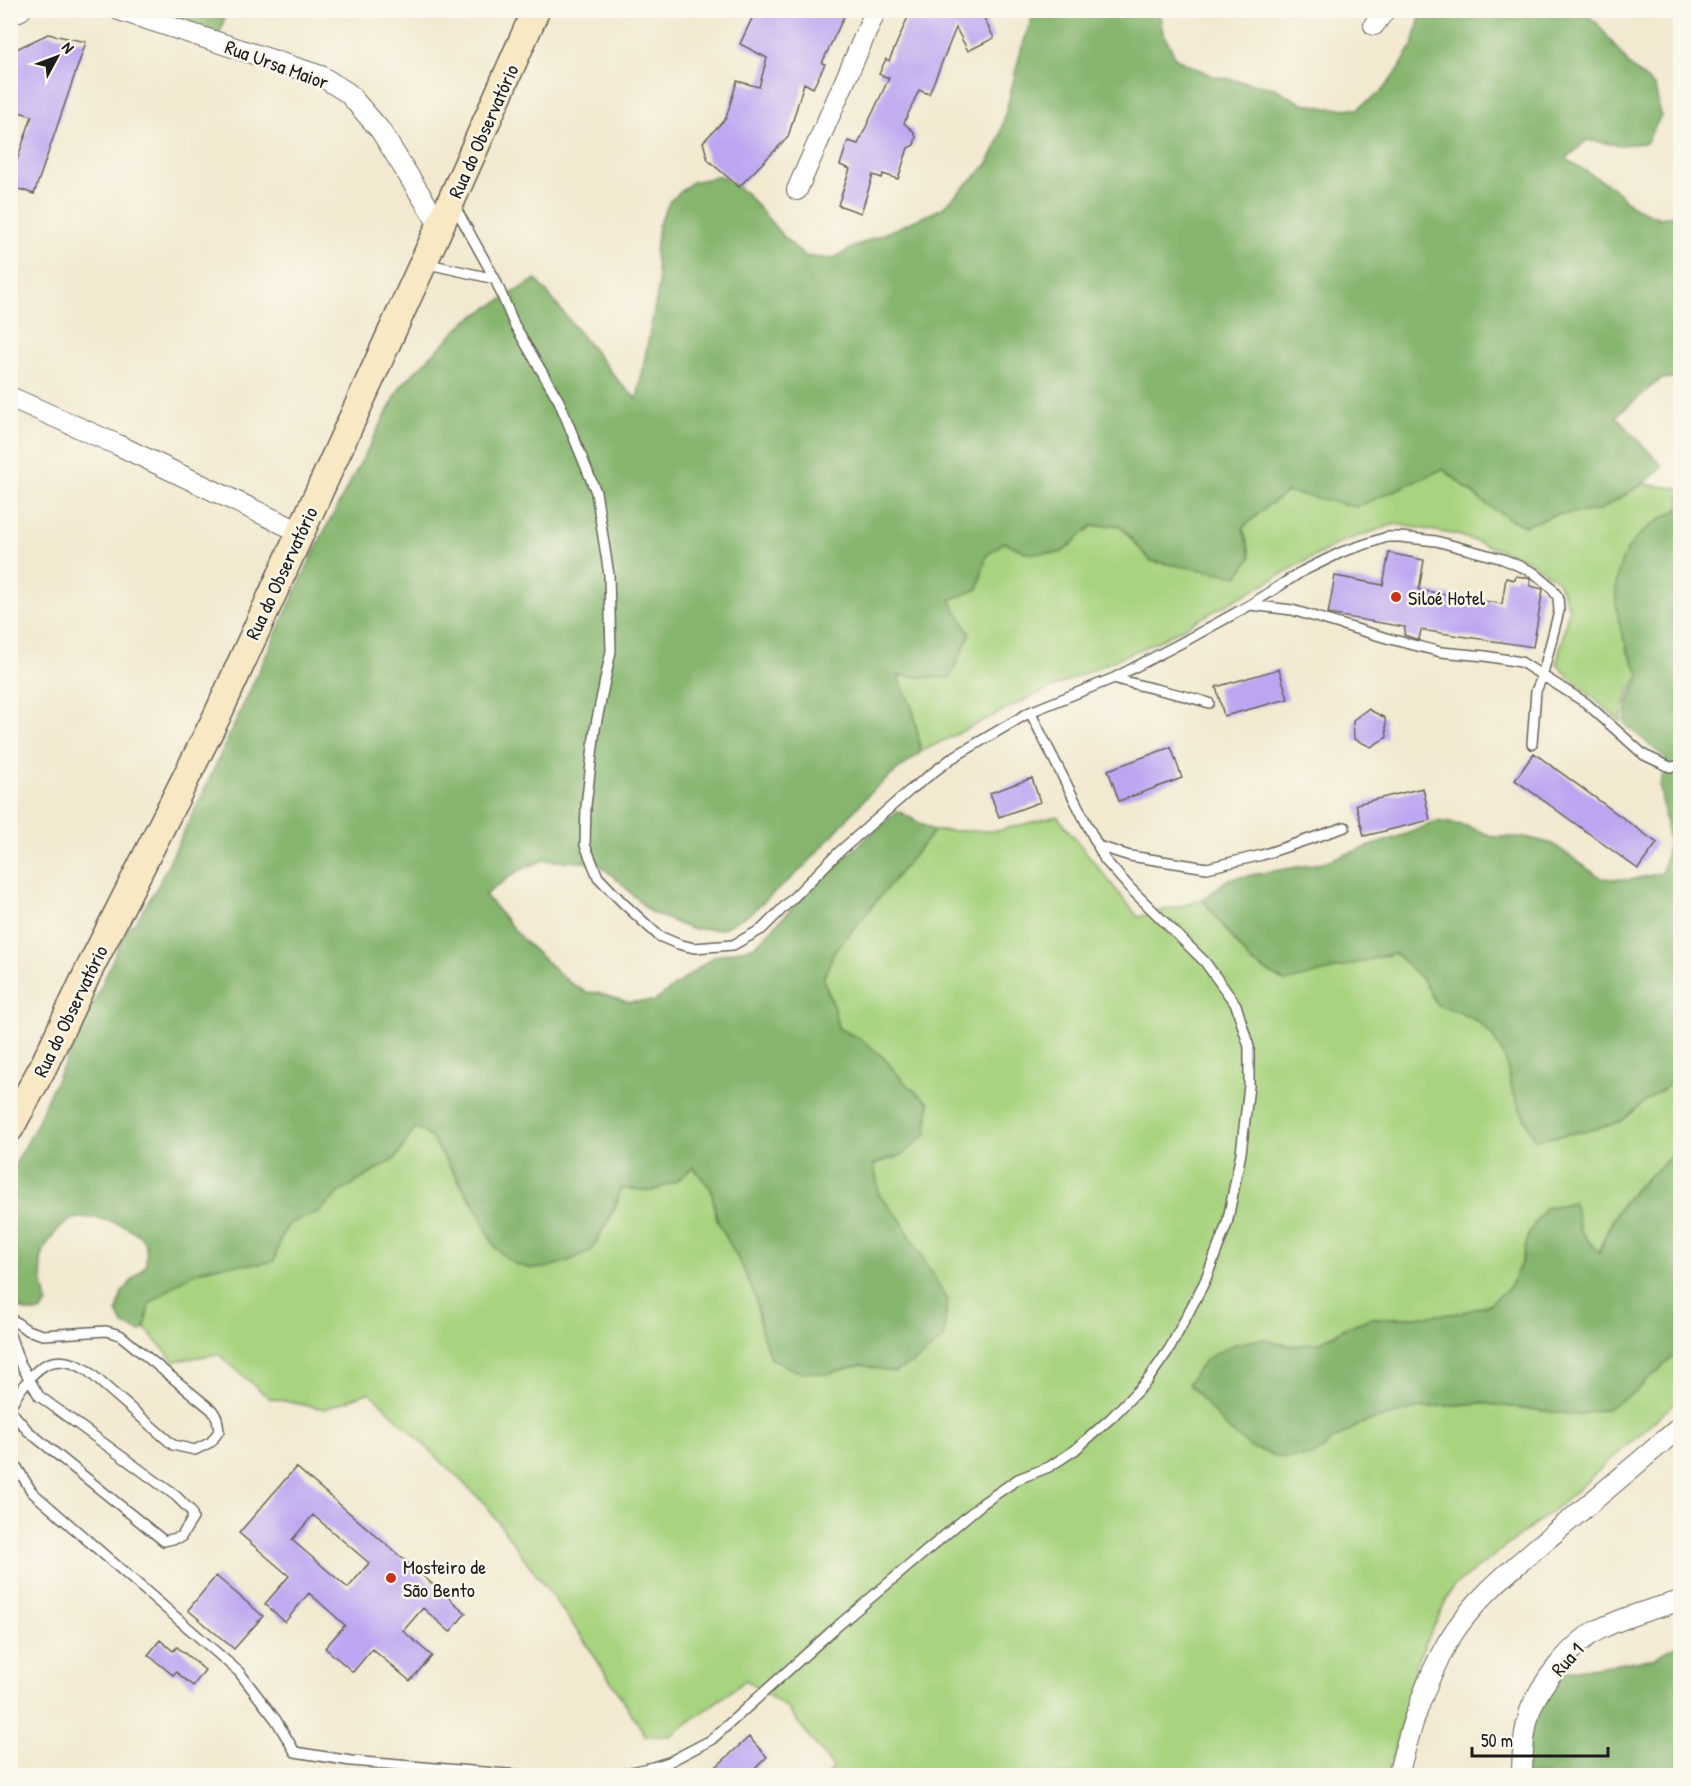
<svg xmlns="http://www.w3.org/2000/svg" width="1691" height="1786" viewBox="0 0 1691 1786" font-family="'Patrick Hand',sans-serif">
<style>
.green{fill:#a8d37f;stroke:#62784e;stroke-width:1.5}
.forest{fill:#86b56e;stroke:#516845;stroke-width:1.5}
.building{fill:#bda5f1;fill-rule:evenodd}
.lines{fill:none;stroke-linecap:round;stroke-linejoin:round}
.lane-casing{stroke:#67645b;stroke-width:12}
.street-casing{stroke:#67645b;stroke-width:22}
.secondary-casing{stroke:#67645b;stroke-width:30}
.lane{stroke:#fff;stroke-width:9}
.street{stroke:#fff;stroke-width:20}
.secondary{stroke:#f8e8c3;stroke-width:27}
.poi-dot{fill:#c8321e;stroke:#fbf7ec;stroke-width:2}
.labels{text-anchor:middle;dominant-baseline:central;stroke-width:5;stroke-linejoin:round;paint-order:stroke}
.street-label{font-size:20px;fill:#1c1c1c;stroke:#fbf7ec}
.poi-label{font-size:20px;fill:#1c1c1c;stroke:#fbf7ec;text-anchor:start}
</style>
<rect width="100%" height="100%" fill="#fbf7ec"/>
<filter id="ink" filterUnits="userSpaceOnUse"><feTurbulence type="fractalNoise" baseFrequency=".0167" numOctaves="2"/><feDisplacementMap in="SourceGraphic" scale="12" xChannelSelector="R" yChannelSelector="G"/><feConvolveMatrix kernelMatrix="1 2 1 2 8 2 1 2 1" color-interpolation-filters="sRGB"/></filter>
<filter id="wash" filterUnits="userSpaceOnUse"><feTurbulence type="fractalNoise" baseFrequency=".008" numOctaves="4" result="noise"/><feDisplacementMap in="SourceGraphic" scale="24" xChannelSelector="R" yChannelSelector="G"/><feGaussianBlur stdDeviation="1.35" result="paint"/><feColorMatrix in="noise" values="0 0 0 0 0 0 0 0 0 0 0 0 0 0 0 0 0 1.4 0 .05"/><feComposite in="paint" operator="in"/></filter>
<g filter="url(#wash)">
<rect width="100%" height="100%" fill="#f2e9d0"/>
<path class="green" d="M1443,469L1485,504L1525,526L1554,515L1599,510L1643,484L1680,489V508L1660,520L1626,649L1640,675C1628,688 1624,705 1621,722L1568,676L1557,663L1569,608L1558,581L1526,559L1458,535L1395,524L1341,542L1163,639L1033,696L921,752L913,710L897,676L949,600L978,589L986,556L1004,542L1028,553H1061L1092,526L1119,525L1151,561L1251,557L1243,528L1266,507L1288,492L1313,496L1388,493Z
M1057,816L1138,917L1203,900L1251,962L1285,982L1395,953L1423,980L1438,1005C1471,1015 1490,1023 1504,1057C1508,1067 1509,1079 1512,1089C1518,1107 1527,1124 1536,1140L1595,1129L1622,1121L1644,1102L1667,1086L1680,1064V1150C1661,1166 1640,1182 1624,1202C1612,1217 1605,1235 1598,1253L1580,1231L1574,1203L1529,1233C1525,1251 1521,1269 1511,1285C1491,1316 1434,1317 1401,1318C1391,1319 1379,1316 1369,1319C1351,1324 1337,1337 1319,1343C1300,1349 1280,1344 1261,1339L1314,1456L1336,1438L1362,1423L1420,1408L1480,1403L1577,1415L1634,1393L1676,1354L1680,1353V1398L1565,1501L1453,1587L1417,1661L1388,1775H827L833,1767L787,1708L746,1680L670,1736H646L584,1640L485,1504L370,1392L325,1409L269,1398L218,1354L174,1361L145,1328L149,1304L188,1275L218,1266L274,1261L282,1234L290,1223L320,1211L340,1192L396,1158L415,1128L426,1132L435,1143L479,1214L496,1248L592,1250L616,1207L621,1188L652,1191L677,1181L693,1167L711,1189L717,1220L743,1268L756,1299L761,1330L826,1374L861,1365L895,1372L900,1219L879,1195L874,1164L902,1155L929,1103L904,1082L883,1057L862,1040L838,1028L833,1004L823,979L834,952L934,831H997Z"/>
<path class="forest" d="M114,11H222L224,19L221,31L212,37Z
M1037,11H1159L1162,29L1176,59L1213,76L1275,88L1299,102L1327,108L1357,109L1381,92L1399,69L1414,42L1421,11H1582L1597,23L1632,68L1655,87L1661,116L1646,143L1618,145L1587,140L1566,159L1612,187L1633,207L1660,218L1680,214V377L1661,379L1616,416L1663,467L1643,484L1600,510L1554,515L1525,526C1493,513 1470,490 1443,469L1357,507L1288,492L1266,507L1243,528L1251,557L1238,576L1151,561L1119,525L1092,526L1061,553H1028L1004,542L986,556L978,589L950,600L970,634L950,678L898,676L913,710L921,752L872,791L804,867L751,913L722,929H691L650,912L621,883L597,863L544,860L518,871L485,895L522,939L569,982L585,992L598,993L628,1002L655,1001L713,957L755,946L822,878L898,811L934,831L834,952L823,979L833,1004L838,1028L862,1040L883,1057L904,1082L929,1103L927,1134L902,1155L874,1164L879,1195L900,1219L947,1300L944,1338L919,1359L895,1372L861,1365L826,1374L796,1371L770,1358L761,1330L756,1299L743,1268L717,1220L711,1189L693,1167L677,1181L652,1191L621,1188C615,1211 601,1229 592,1250C559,1266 525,1283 496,1248C489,1239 485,1225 480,1215C470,1196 457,1178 446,1160C437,1146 431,1133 415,1128L396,1158L340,1192L320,1211L290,1223L282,1234L274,1261C255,1267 237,1263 218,1266C191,1270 171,1289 149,1304L145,1328L140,1332L123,1325L117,1312L122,1292L146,1265C146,1260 147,1252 146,1247C140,1225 97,1215 78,1218C61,1220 42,1246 41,1262C40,1274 45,1290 47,1303L40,1312H28L12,1305L11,1172L35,1128L50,1092L82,1030L127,927L135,923L157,887L200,799L317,545L401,386L466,321L536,279L621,384L637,399L659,285L655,254L658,226L670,201L692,182L721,176L746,193L783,236L804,256L832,259L858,245L941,209L987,165L999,140L1021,50L1032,18Z
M1680,508V1064L1668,1086L1644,1102L1622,1121L1595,1129L1536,1140C1527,1124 1518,1107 1512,1089C1509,1079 1508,1067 1504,1057C1490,1023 1471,1015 1437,1005L1423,980L1395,953L1285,982L1251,962L1203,900L1228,879L1320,863L1409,833L1437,821L1467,826L1494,837H1525L1553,844L1601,878L1629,880L1662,873L1669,843L1660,787L1666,759L1625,724L1628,702L1640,675C1618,635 1601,579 1635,540C1647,526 1665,517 1680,508Z
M1680,1150V1353L1676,1354L1634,1393L1606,1409L1577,1415L1480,1403L1420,1408L1362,1423L1336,1438L1314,1456L1282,1458L1250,1447L1227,1428L1188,1383L1206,1359L1232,1345L1261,1339L1289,1346L1319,1343L1345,1328L1371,1318H1401L1461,1313L1488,1305L1510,1287L1522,1261L1529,1233L1545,1208L1574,1202L1580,1231L1599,1253C1606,1235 1612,1217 1624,1202C1640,1182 1661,1166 1680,1150Z
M1680,1643V1775H1524L1534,1700L1558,1673L1655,1658Z"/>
<g id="blocks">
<path class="building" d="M756,10H847L822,63L825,64L813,88L804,83L788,137L739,187L708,160L703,142L726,118L737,81L759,87L767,58L740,44Z
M911,10H980L994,38L968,51L956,28L929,94L919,90L904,123L913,131L916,137L914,145L908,148L898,179L883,174L882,178L873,175L861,213L838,205L850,169L840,165L848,141L858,144L889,78L879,74L886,59L889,61Z
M48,34L86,42L34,194L10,186V181L32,116L10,109V52Z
M1389,553L1424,560L1419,590L1502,604L1506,578L1515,580L1516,576L1530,578V586L1543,589L1533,647L1421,630L1419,640L1404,635L1405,627L1328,614L1335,576L1383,585Z
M1279,669L1288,699L1224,716L1216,687Z
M1368,709L1385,718L1387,737L1371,747L1354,739L1353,720Z
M1171,747L1182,778L1119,801L1108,770Z
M1534,753L1657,843L1638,869L1515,780Z
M1032,778L1040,802L999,817L990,793Z
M1423,788L1430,820L1364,836L1356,804Z
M296,1467L466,1613L450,1632L423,1608L403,1631L432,1656L410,1681L372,1649L353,1672L325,1648L345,1625L309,1593L285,1622L265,1604L289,1576L239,1533ZM313,1515L369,1563L348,1588L292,1540Z
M216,1576L263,1616L234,1649L188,1610Z
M160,1640L173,1651L177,1647L205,1670L193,1686L176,1672L173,1675L148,1655Z
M749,1737L767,1757L747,1776L739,1770L733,1776H706Z"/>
</g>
</g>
<g filter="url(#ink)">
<use href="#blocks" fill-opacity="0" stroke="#67645b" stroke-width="1.5"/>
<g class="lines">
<defs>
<path id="lane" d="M454,205L495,279L514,324L559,401L596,492L609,575L611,651L595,729L586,806L585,845L598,877L623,903L659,936L678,944L694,948L733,945L762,929L839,852L909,791L952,758L1030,712L1114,678L1185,641L1250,605L1301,572L1342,552L1387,537H1400L1436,541L1503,559L1533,572L1550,586L1558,597L1559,611L1542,677L1536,691L1532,744
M424,263L495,279
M1250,605L1292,610L1390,639L1441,652L1485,656L1521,662L1586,703L1644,755L1670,767L1680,766
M1114,678C1146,688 1178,693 1209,703
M1098,846L1130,856L1207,868L1262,855L1345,827
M10,1318L27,1330L43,1335L106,1331L120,1335L212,1410L217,1418L219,1431L211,1442L195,1450L173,1445L88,1371C48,1345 30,1375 10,1406
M10,1335L19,1361L39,1396L176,1496L191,1511L193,1518L181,1537L164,1541L28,1431L10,1410
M10,1453L16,1466L32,1492L239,1672L276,1720L295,1752L351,1761L533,1776
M613,1776L653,1767L669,1762L711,1740L834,1629L983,1503L1018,1479L1049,1467L1075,1450L1112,1417L1147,1381L1170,1348L1205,1281L1227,1224L1241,1153L1249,1086V1047L1236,1005L1205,962L1130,888L1105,860L1030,712"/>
<path id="street" d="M119,10L321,76L348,93L380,130L440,226
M10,15L21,10
M1374,25L1385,10
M797,190L876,10
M10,397L118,445L300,532
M1398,1776C1409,1731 1424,1684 1447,1643C1474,1597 1518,1564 1558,1530C1599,1496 1640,1461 1680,1427
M1522,1776C1522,1755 1524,1731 1530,1711C1540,1684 1572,1643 1598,1630C1624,1617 1652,1609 1680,1601"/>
<path id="secondary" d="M10,1128L43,1067L89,970L217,716L440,226L536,10"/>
</defs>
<use href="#lane" class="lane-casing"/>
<use href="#street" class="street-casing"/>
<use href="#secondary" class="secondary-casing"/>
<use href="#lane" class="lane"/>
<use href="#street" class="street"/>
<use href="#secondary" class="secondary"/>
</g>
</g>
<g class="poi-dot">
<circle cx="1396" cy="597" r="6"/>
<circle cx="391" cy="1578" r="6"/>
</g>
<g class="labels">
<g class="street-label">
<text transform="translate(277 64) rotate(20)">Rua Ursa Maior</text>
<text transform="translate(483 131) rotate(-66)">Rua do Observatório</text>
<text transform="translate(281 573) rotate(-65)">Rua do Observatório</text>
<text transform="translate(70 1011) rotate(-64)">Rua do Observatório</text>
<text transform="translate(1567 1659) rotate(-48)">Rua 1</text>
</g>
<g class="poi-label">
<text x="1408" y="597">Siloé Hotel</text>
<text x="403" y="1566">Mosteiro de<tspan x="403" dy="23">São Bento</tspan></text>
</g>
</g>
<rect width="1691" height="1786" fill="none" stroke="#fbf7ec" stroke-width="36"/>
<g transform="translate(57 57) rotate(49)" stroke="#fbf7ec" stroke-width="4.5" paint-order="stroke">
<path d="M0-4.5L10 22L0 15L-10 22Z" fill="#1c1c1c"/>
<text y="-9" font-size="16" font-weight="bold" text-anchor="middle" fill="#1c1c1c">N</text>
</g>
<path d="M1472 1747v9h136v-9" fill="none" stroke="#1c1c1c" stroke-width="3"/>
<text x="1481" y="1747" font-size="18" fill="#1c1c1c" stroke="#fbf7ec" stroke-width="4.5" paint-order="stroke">50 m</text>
</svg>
